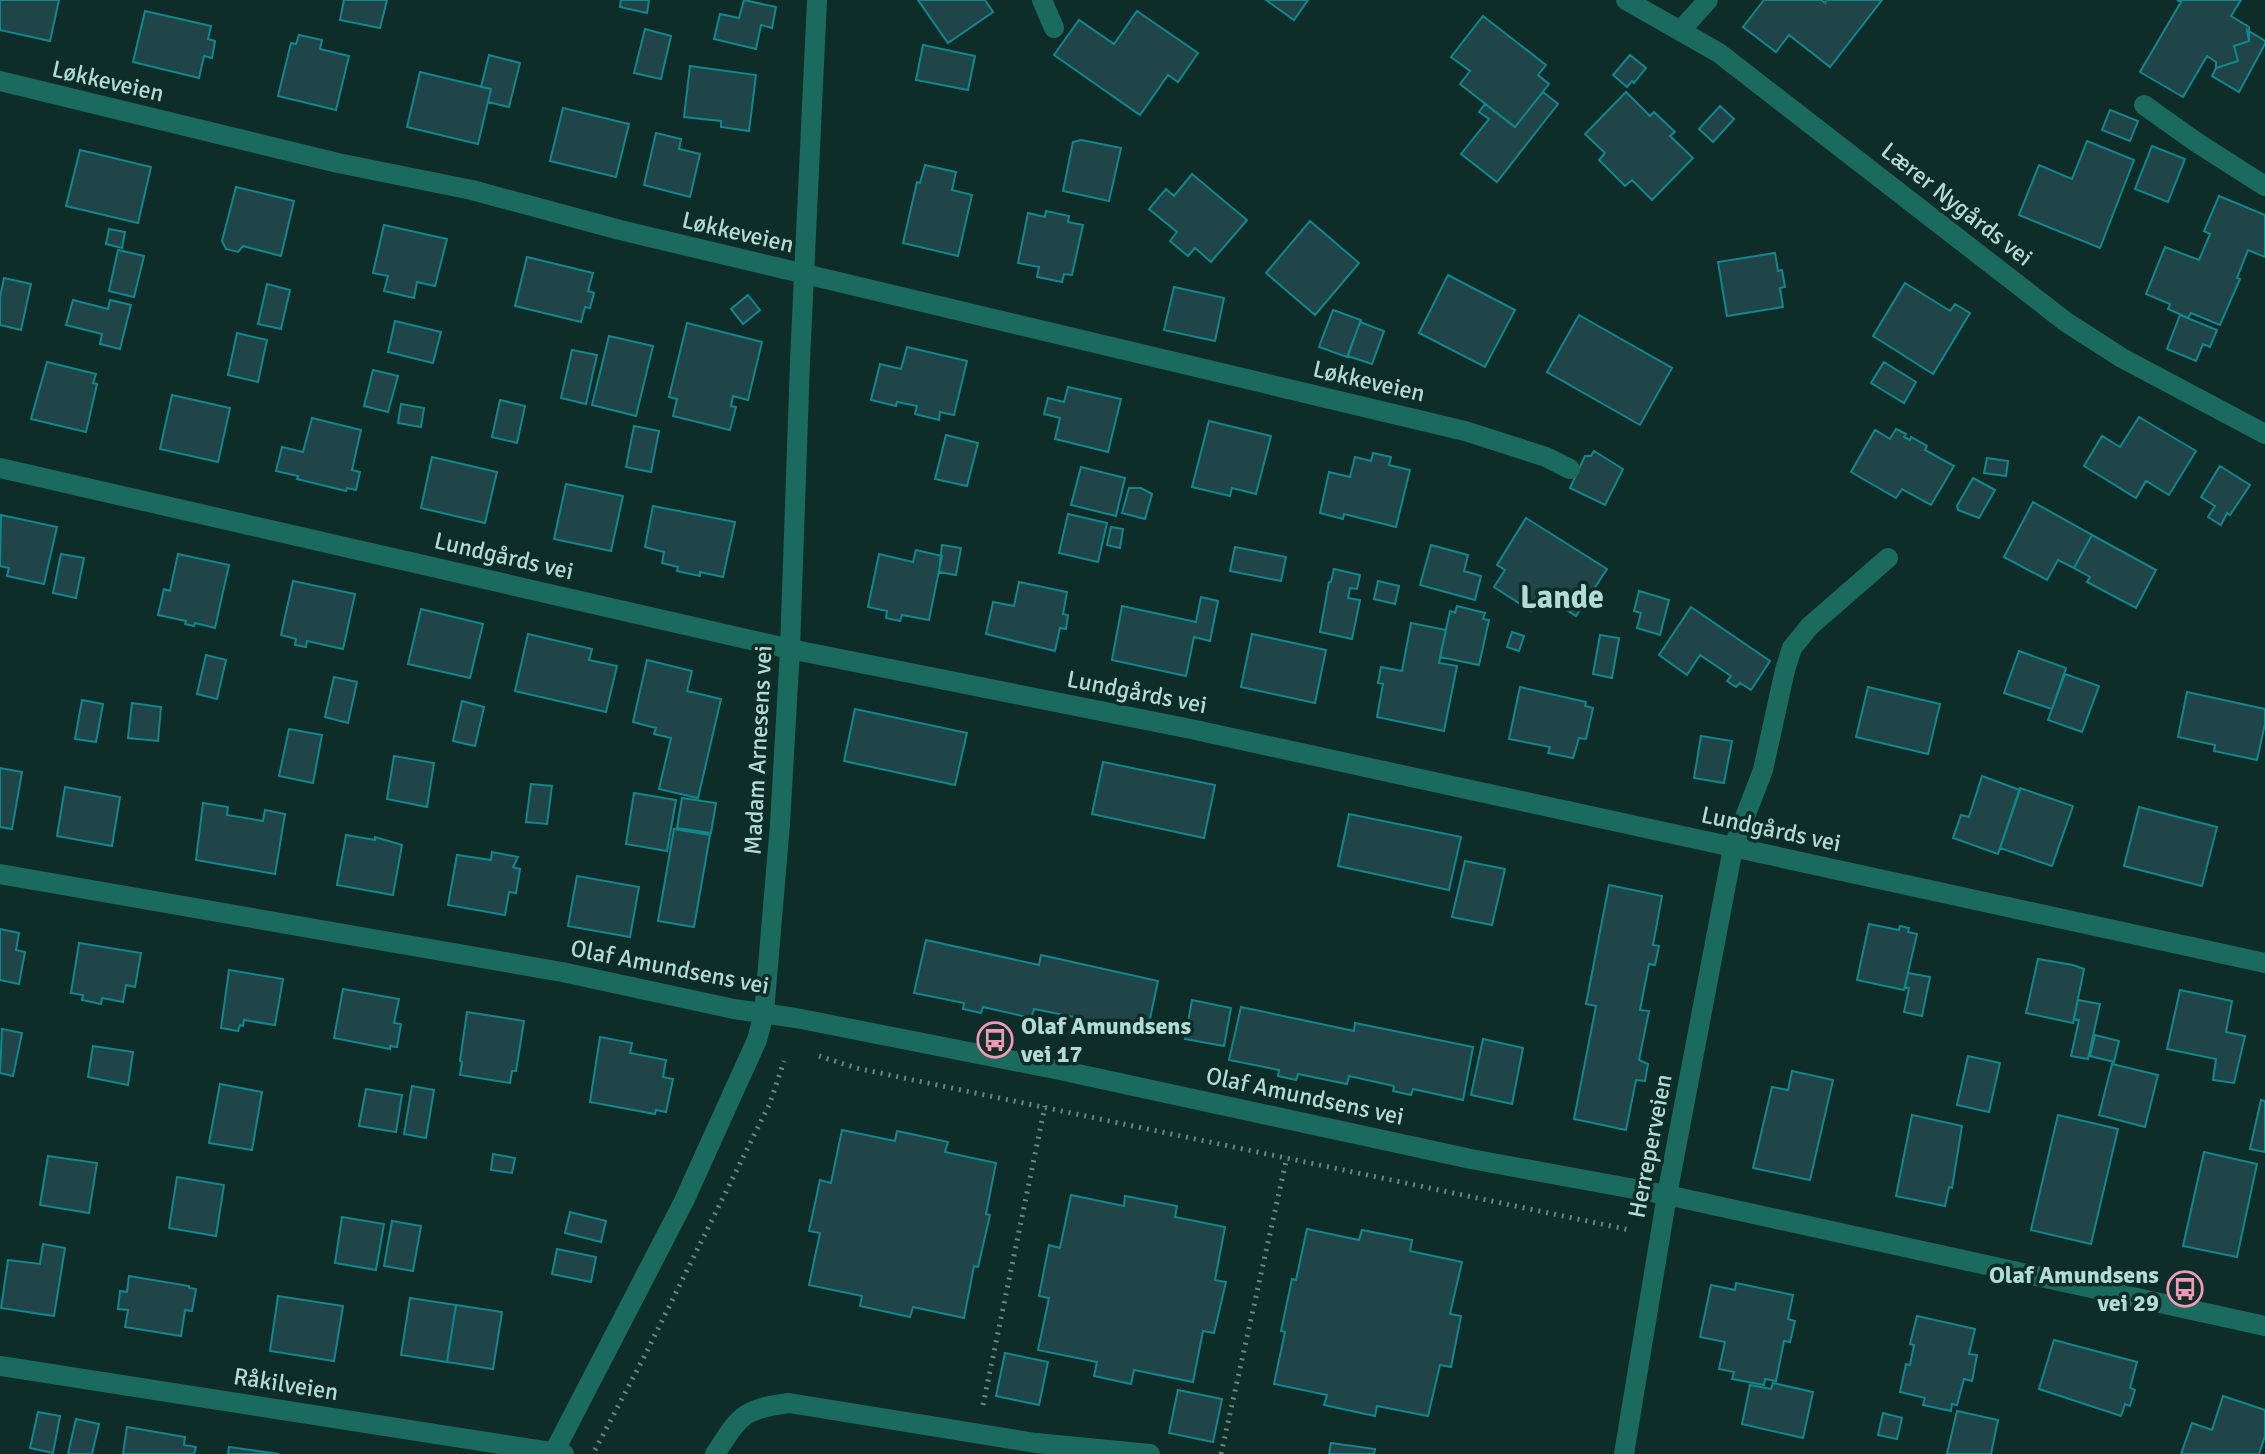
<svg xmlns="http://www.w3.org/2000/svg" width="2265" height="1454" viewBox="0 0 2265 1454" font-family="Signika,sans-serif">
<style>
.building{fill:#1f4548;stroke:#10878e;stroke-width:2}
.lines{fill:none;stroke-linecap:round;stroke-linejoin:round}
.path{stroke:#638881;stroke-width:5;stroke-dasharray:2 6;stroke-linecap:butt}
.minor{stroke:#1a6a5e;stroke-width:20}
.labels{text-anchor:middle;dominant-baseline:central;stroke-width:7;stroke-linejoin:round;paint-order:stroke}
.street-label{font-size:24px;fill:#b1dcd3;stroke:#0e2d28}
.poi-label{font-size:24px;font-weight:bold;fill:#b1dcd3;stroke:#0e2d28;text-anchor:start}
.district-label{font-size:32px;font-weight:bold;fill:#b1dcd3;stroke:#0e2d28}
</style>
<rect width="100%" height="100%" fill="#0e2d28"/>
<path class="building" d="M0,0H59L50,41L0,30Z
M344,0H387L380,28L340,20Z
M621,0H649L647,13L620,7Z
M744,0L776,7L772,28L761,25L756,49L714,39L720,14L739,18Z
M918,0H985L993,12L948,43Z
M1266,0H1308L1294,20Z
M1764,0H1821L1825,3L1827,0H1882L1830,67L1789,35L1776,52L1743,27Z
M2177,0H2241L2231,16L2249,27V41L2234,46L2238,61L2216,68V62L2207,56L2183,97L2140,72L2181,2Z
M145,11L211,26L208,39L215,41L212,58L204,56L199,78L133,62Z
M1137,11L1198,53L1178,82L1168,75L1140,115L1054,55L1079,20L1114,44Z
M1483,16L1546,65L1538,75L1549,84L1515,127L1460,84L1470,71L1451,57Z
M645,29L671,36L661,79L634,73Z
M2247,30L2265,41V44L2239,92L2212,76L2216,68L2238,61L2234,46L2249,41Z
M299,35L322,40L320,49L349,56L336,110L278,96L291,43L296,44Z
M923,45L975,56L968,90L916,80Z
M489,55L520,63L509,107L488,102L491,89L481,87Z
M1630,55L1646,68L1634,83L1632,81L1627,87L1613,75Z
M690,66L756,75L749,131L721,127V121L684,117Z
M420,72L491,89L478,144L407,127Z
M1543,92L1558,104L1497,182L1461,154L1489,119L1479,112L1485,104L1515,127Z
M1626,92L1650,116L1654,112L1675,132L1670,136L1693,158L1652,200L1632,180L1625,186L1599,160L1605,153L1585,134Z
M1720,106L1734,119L1713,142L1699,129Z
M563,108L629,124L616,177L550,161Z
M2110,110L2138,121L2130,141L2102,130Z
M656,133L681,139L679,149L700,154L690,197L644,185Z
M1081,140L1121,148L1109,201L1063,191L1073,142Z
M2087,141L2134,160L2100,248L2019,215L2039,165L2072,179Z
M2152,146L2185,159L2168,202L2135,189Z
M80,150L151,167L138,223L66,206Z
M925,165L956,172L952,190L972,195L958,256L903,243L917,182L920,183Z
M1192,174L1247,220L1211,262L1195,248L1188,256L1170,241L1177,232L1149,209L1166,189L1174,196Z
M236,187L294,201L281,256L243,246L238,252L226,249L222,241Z
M2219,196L2265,215V257L2248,250L2237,278L2240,279L2220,325L2191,313L2188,318L2168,309L2170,304L2146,294L2165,247L2199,260L2210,234L2204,231Z
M1046,211L1069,216L1068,222L1083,225L1072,275L1064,274L1062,282L1037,277L1039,267L1018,263L1028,213L1045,217Z
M1310,221L1359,263L1315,315L1266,273Z
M384,225L447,239L435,286L417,282L414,298L384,291L388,276L373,273Z
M109,229L125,232L122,248L106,244Z
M118,250L144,256L134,297L109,291Z
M1775,253L1778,271L1782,270L1785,287L1780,288L1783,307L1727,316L1718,262Z
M527,257L593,273L588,291L594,293L590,308L585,307L581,322L515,306Z
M1448,275L1515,310L1485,367L1419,333Z
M4,278L31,284L21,330L0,325V297Z
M1905,283L1950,311L1955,304L1970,313L1933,374L1873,336Z
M267,284L290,290L281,329L258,324Z
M1174,287L1224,298L1215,341L1164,330Z
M748,295L760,310L743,324L731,309Z
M73,300L108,309L110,300L131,305L120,349L100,344L102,334L66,325Z
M1333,310L1361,320L1347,357L1319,347Z
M1579,315L1672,368L1640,425L1547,372Z
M2180,315L2217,330L2210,347L2203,344L2196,361L2167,349Z
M395,321L441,332L433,363L388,352Z
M1360,322L1384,331L1372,364L1348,356Z
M687,323L762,342L748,400L733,396L731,406L736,407L730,430L673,416L677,399L669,397Z
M237,333L267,340L258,382L228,375Z
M609,336L653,346L636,416L592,405Z
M907,347L967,361L954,415L940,412L939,420L915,414L917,406L897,402L896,406L871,400L880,364L901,369Z
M572,350L597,355L586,404L561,398Z
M47,362L96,374L93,383L97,384L86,432L31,419Z
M1884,362L1916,382L1904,403L1871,383Z
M373,370L398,376L388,412L364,406Z
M1068,387L1121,399L1108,452L1055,439L1060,418L1044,414L1048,398L1064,402Z
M172,395L230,408L218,462L160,449Z
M500,400L525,406L517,443L492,437Z
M401,404L424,408L421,427L398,423Z
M2139,417L2196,451L2169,495L2146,481L2136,498L2084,466L2102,436L2120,447Z
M312,418L361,430L352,470L360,472L356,490L347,488L346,491L297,479L298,476L276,471L282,447L303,452Z
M1209,421L1271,436L1256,494L1232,488L1230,496L1192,487Z
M634,426L659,431L651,472L626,467Z
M1896,429L1906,434L1904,437L1910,440L1911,437L1927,446L1925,450L1954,466L1931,505L1902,489L1896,498L1851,472L1875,430L1890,439Z
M946,435L978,443L967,486L935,479Z
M1594,451L1623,469L1605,505L1570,488L1585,456H1591Z
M1373,453L1391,457L1389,465L1410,470L1396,527L1344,514L1343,519L1320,513L1329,472L1350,477L1355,457L1371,461Z
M432,457L497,472L485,523L421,508Z
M1987,458L2008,461L2006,476L1984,473Z
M2220,466L2250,485L2230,515L2227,513L2221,525L2208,517L2215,506L2201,497Z
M1081,467L1125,478L1116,516L1071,505Z
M1973,478L1995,490L1979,518L1958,510L1957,506Z
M566,484L623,496L611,551L554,539Z
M1129,488H1141L1152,494L1145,519L1122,513Z
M2033,502L2092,535L2074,568L2058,560L2047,580L2004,557Z
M653,506L735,522L723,577L700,572V576L677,571L678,567L662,563L664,552L645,547Z
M1068,514L1107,523L1098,562L1059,553Z
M1,515L57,527L44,584L7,576L9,568L0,566Z
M1526,518L1607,569L1576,616L1542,594L1531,611L1494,587L1505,570L1497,565Z
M1111,527L1123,529L1120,548L1107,545Z
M2092,535L2156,570L2136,608L2087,582L2090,577L2074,568Z
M942,545L961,548L956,575L939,572Z
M1431,545L1468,555L1464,571L1481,576L1475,600L1420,585Z
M1235,547L1286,557L1281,581L1230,571Z
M916,550L942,556L929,620L902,615L900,621L886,618L887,611L868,607L879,554L913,562Z
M61,554L84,558L76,598L53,593Z
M178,554L229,565L215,628L195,623L194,626L185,624L186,621L158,615L164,589L170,591Z
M1334,569L1360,575L1357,589L1350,588L1348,598L1360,600L1352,639L1320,632L1329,582H1331Z
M293,581L355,594L343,649L307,641L306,647L295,645L296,639L281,635Z
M1378,581L1399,586L1395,604L1374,599Z
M1019,582L1067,592L1063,614L1068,615L1066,629L1060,628L1055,651L986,634L993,602L1014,606Z
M1639,591L1669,600L1660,635L1637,628L1641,613L1634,611Z
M1201,597L1218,601L1210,641L1194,637L1186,676L1112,660L1122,606L1196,622Z
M1457,606L1485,613L1483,619L1489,620L1479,665L1440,657L1450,611L1455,613Z
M1691,607L1770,661L1751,690L1740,683L1736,687L1727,681L1731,676L1700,655L1687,675L1659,655Z
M421,609L483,624L470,678L408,664Z
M1411,623L1446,630L1439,663L1457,666L1444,731L1377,717L1383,684L1378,683L1381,667L1402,671Z
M1512,632L1524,636L1519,651L1507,647Z
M528,634L592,649L589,660L617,666L606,712L515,691Z
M1252,634L1326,650L1315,703L1241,687Z
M1600,635L1619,638L1612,678L1593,674Z
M2019,651L2066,668L2052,709L2004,693Z
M206,655L226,660L217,699L197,694Z
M647,660L692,671L687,691L721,699L698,798L659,789L671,738L654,734L656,728L633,722Z
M2065,674L2099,686L2082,732L2048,720Z
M334,677L357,682L348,723L325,717Z
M1520,687L1586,702L1585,706L1593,708L1586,739L1579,738L1573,758L1548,753L1550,747L1509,739Z
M1868,687L1940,704L1928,754L1856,737Z
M2187,692L2265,709V724L2257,760L2214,751L2215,745L2178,737Z
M82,700L103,704L96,742L75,739Z
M462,701L484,707L475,746L453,741Z
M132,703L161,707L158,741L128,738Z
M855,709L967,733L955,785L844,761Z
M289,729L322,735L313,783L279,776Z
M1701,736L1732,741L1724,783L1694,778Z
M394,756L434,763L427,807L387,799Z
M1103,762L1215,785L1204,838L1092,814Z
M0,768L22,772L12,829L0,827Z
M1982,776L2020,790L1998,854L1953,838L1961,815L1969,817Z
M531,784L552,786L547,824L526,822Z
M65,787L120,797L112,846L57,836Z
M2020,788L2073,806L2052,866L2000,848Z
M634,793L676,800L667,851L626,844Z
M682,798L716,803L711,833L677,828Z
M203,803L228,807L227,815L263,821L265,810L285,814L275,874L196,860Z
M2139,807L2217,827L2202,886L2124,866Z
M1349,814L1461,837L1449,890L1338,866Z
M674,829L710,835L694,927L658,921Z
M346,835L375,840V837L402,845L393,895L337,885Z
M492,852L518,857L513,867L520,869L516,893L509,892L505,915L448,905L457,855L491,860Z
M1465,861L1505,869L1492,925L1452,917Z
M577,876L639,887L630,937L568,926Z
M1609,885L1662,896L1653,945L1659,946L1655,965L1649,964L1640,1010L1649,1011L1639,1060L1648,1064L1645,1081L1636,1080L1626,1130L1574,1119L1596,1006L1586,1004Z
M1869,924L1899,930L1900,926L1909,928L1908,932L1917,934L1904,990L1857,980Z
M0,929L19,933L16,950L25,952L19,984L0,980Z
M926,940L1039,965L1041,955L1158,981L1147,1033L1098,1023L1096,1029L1078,1025L1079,1018L1034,1009L1031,1018L983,1007L981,1013L963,1009L964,1003L914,993Z
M79,943L141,953L135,987L126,985L123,1002L102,998L101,1004L82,1000L83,995L71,993Z
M2038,959L2073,965L2084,969L2073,1023L2026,1013Z
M229,970L283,979L275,1025L244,1020L243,1026L240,1025L238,1031L221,1028Z
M1908,973L1930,977L1922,1016L1904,1012L1909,988L1905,987Z
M343,989L399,999L394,1023L401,1024L397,1047L390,1046V1049L334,1038Z
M2180,990L2232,1001L2226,1032L2245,1036L2234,1083L2213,1080L2216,1059L2167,1049Z
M1192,1000L1231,1008L1224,1046L1185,1039Z
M2078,1000L2100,1004L2088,1059L2071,1056L2079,1020L2074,1019Z
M1241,1007L1354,1031L1355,1023L1473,1047L1463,1100L1413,1089L1411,1095L1393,1091L1394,1086L1349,1076L1347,1084L1298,1074L1296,1080L1278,1076L1279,1070L1229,1060Z
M467,1012L524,1021L516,1071H512L510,1083L460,1075L462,1062L460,1061Z
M2,1029L22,1033L13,1076L0,1073Z
M2095,1035L2119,1041L2114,1062L2090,1056Z
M600,1037L632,1043L630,1053L666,1060L663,1077L673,1079L666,1112L656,1110L655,1114L590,1102Z
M1483,1039L1523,1048L1512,1104L1471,1095Z
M93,1046L133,1052L128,1085L88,1077Z
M1968,1056L2000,1063L1989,1112L1957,1105Z
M2112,1064L2158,1075L2145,1127L2099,1115Z
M1792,1071L1833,1080L1810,1180L1753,1168L1772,1087L1788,1090Z
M220,1084L262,1092L252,1150L209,1143Z
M412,1086L434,1090L426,1138L404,1134Z
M366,1089L402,1095L396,1132L359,1126Z
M2261,1100L2265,1101V1152L2250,1149Z
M1912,1115L1962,1126L1952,1188L1949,1187L1945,1206L1896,1196Z
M2058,1115L2118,1129L2091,1244L2031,1230Z
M842,1130L895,1141L897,1131L948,1142L945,1152L996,1163L986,1214L990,1215L978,1267L974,1266L964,1318L913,1307L910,1317L860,1306L862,1296L809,1285L820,1233L809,1231L820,1180L831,1183Z
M2204,1152L2257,1164L2237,1257L2183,1246Z
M493,1154L515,1158L512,1173L491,1170Z
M48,1156L97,1163L89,1213L40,1205Z
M177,1177L224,1185L216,1236L169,1228Z
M1071,1195L1124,1206L1125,1196L1177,1206L1175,1217L1225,1227L1215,1280L1226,1282L1214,1333L1203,1331L1193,1382L1134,1370L1131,1384L1094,1376L1097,1362L1038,1350L1049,1298L1039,1296L1049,1245L1060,1248Z
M570,1212L606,1221L601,1242L565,1233Z
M342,1217L384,1224L376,1270L335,1263Z
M392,1221L421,1226L413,1271L384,1266Z
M1307,1229L1359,1240L1362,1230L1412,1240L1410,1251L1462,1262L1450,1314L1461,1316L1451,1367L1440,1365L1428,1416L1377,1406L1375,1416L1324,1405L1327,1395L1274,1384L1285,1332L1281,1331L1292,1279L1296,1280Z
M43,1244L65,1248L54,1316L1,1308L8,1260L40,1264Z
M557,1249L596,1257L591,1282L552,1274Z
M129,1276L189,1286V1288L196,1289L192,1311L185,1310L181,1336L125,1327L128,1310L118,1309L120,1291L127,1292Z
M1736,1283L1793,1295L1788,1319L1795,1321L1790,1342L1784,1341L1776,1381L1765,1379L1764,1385L1732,1379L1734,1372L1719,1369L1725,1342L1700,1337L1711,1285L1735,1290Z
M278,1296L343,1306L334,1361L270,1351Z
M410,1298L456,1305L447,1362L401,1355Z
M456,1305L502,1312L493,1369L447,1362Z
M1917,1316L1975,1329L1969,1354L1977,1355L1972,1381L1964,1379L1957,1405L1952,1404L1951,1411L1923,1405L1925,1398L1900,1392L1906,1364L1910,1365L1914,1345L1910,1344Z
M2054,1340L2137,1362L2130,1388L2135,1390L2130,1406L2125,1404L2121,1416L2039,1389Z
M1005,1353L1048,1362L1039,1405L996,1396Z
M1773,1383L1813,1392L1803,1438L1742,1424L1750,1385L1771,1389Z
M1178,1390L1222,1399L1213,1442L1169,1433Z
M2223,1396L2265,1410V1436L2259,1454H2181L2192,1423L2212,1430Z
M1957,1411L1998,1420L1991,1454H1947Z
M38,1412L60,1416L53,1453L30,1448Z
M1883,1413L1902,1418L1897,1439L1878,1435Z
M76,1419L99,1424L92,1454H68Z
M127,1427L185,1437L184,1445L196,1447L194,1454H123Z
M1331,1443L1375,1449L1374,1454H1329Z
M229,1447L279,1454H228Z"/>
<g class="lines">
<path class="path" d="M819,1056L856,1068L1630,1230
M983,1405L1045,1106
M595,1450L645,1355L770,1103L784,1061
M1221,1454L1287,1157"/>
<path class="minor" d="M1042,0L1054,28
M1626,0L1719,53L2066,322L2122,358L2265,434
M1681,30L1708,0
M0,81L338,163L472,190L620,230L1465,431L1546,457L1570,469
M2144,105L2196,142L2265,186
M0,468L790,649L1191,729L2265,963
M0,874L562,972L734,1009L796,1018L1055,1069L1471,1159L1667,1195L2265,1326
M0,1366L564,1454
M553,1454L684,1201L757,1040L764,1013L780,824L790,649L800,361L817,0
M715,1454C740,1416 742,1409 789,1403L1036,1443L1150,1454
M1624,1454L1667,1195L1733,848L1763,770L1785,670L1792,648L1810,626L1888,558"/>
</g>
<defs>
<symbol id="bus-ring" viewBox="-11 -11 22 22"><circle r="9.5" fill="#0e2d28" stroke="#f19ab3" stroke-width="1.5"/><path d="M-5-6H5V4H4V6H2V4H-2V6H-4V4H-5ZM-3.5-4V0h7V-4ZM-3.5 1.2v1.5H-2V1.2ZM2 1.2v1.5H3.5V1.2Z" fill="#f19ab3"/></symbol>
</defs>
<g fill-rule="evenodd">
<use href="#bus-ring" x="975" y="1020" width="40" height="40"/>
<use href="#bus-ring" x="2165" y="1269" width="40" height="40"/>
</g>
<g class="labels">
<g class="street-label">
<text transform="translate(108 81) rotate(13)">Løkkeveien</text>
<text transform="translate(1957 204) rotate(38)">Lærer Nygårds vei</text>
<text transform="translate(738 232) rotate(13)">Løkkeveien</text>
<text transform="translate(1369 381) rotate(13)">Løkkeveien</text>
<text transform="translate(504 556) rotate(13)">Lundgårds vei</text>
<text transform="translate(1137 692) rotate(11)">Lundgårds vei</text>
<text transform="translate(758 750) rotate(-87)">Madam Arnesens vei</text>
<text transform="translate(1771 829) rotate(12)">Lundgårds vei</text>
<text transform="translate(670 967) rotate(11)">Olaf Amundsens vei</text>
<text transform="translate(1305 1096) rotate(12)">Olaf Amundsens vei</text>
<text transform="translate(1650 1146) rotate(-79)">Herreperveien</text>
<text transform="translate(286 1384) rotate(9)">Råkilveien</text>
</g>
<g class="poi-label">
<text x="1021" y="1026">Olaf Amundsens<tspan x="1021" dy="28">vei 17</tspan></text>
<text x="2159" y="1275" text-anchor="end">Olaf Amundsens<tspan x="2159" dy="28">vei 29</tspan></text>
</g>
<g class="district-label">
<text x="1562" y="597">Lande</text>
</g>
</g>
</svg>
